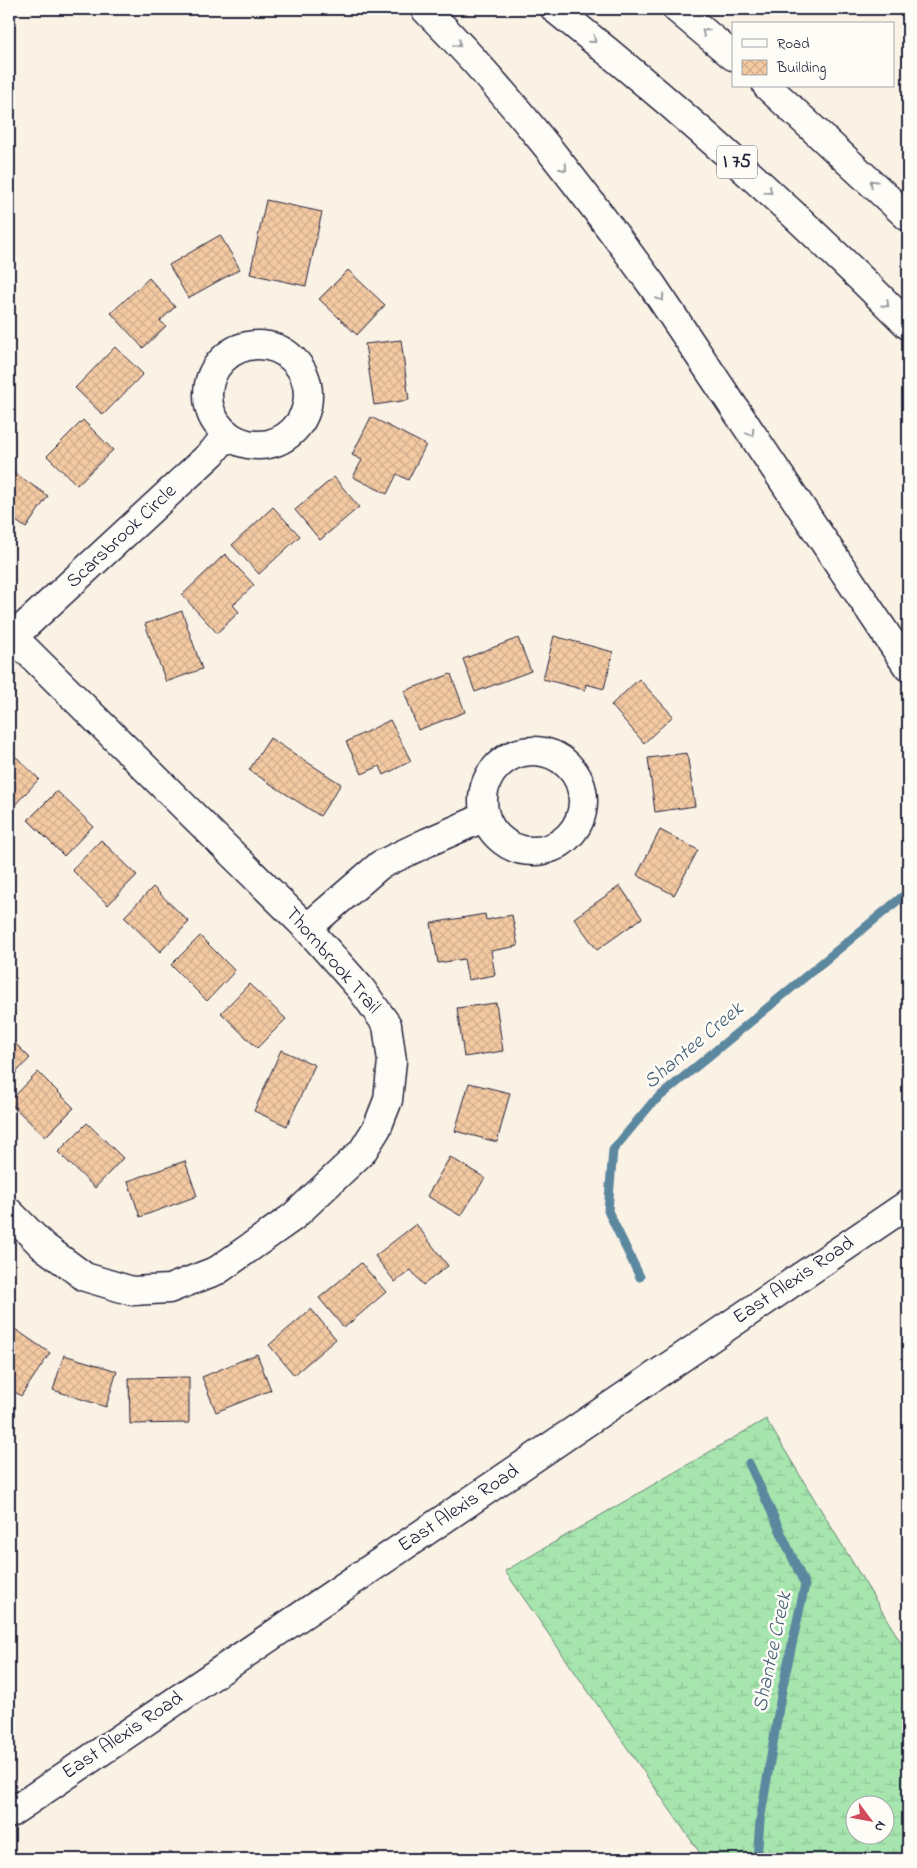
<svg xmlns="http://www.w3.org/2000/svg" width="917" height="1868" viewBox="0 0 917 1868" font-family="'Indie Flower',sans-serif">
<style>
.wetland{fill:url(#wetland-marsh);stroke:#648474;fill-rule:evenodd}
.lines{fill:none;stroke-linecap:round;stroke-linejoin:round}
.stream{stroke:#5c889f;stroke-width:9}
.building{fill:url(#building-cross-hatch);stroke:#22223b}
.street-casing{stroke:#22223b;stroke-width:31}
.secondary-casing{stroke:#22223b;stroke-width:31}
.highway-casing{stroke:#22223b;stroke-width:31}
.street{stroke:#fdfcf7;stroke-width:28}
.secondary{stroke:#fdfcf7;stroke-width:28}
.highway{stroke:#fdfcf7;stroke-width:28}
.oneway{stroke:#9a9aa2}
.labels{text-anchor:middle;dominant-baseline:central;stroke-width:5;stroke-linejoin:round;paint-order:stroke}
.shield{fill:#fdfcf7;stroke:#646373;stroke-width:1}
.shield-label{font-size:19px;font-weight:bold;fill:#22223b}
.street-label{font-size:20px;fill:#22223b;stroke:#fdfcf7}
.water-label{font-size:21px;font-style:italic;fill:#445e75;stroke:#fdfcf7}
</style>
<defs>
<pattern id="wetland-marsh" width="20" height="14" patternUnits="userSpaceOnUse" patternTransform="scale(1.25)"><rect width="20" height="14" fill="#a6e5ad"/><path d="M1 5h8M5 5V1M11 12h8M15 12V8" fill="none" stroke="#8fc496"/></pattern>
<pattern id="building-cross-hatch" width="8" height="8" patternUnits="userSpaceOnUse" patternTransform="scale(1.25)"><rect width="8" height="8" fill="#f4caa3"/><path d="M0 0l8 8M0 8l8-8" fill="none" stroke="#d1ad8d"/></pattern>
</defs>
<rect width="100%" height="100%" fill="#fbf2e6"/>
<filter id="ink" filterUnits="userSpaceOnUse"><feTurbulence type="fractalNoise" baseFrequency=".02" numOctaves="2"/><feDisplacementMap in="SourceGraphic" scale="10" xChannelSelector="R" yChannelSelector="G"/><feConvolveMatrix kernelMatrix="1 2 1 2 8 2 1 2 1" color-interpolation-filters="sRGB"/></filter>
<g filter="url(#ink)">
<path class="wetland" d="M766,1419L908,1654V1859H704L505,1571ZM854,1806H884V1836H854Z"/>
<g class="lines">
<path class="stream" d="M640,1277L608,1211L613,1150L652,1103L908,892
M749,1463L805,1585L782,1690L760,1821L757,1859"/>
</g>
<path class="building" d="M266,200L322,212L306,286L250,274Z
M220,235L240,269L188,298L169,265Z
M348,270L385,305L357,335L319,299Z
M149,278L175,307L160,321L166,326L143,348L111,313Z
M401,340L409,400L374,405L365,344Z
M115,347L143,374L103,415L75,388Z
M371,417L426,445L408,480L397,474L387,494L353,477L362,460L352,455Z
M83,420L113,450L77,485L47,456Z
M9,469L48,496L26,528L9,516Z
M334,477L359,507L320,540L295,510Z
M273,507L300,536L259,574L232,545Z
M225,554L254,585L233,605L239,612L217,633L182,595Z
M182,611L202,669L166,682L145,624Z
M554,636L613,652L604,689L586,684L585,690L543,679Z
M518,638L531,671L475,692L463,659Z
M451,674L465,712L418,730L404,691Z
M639,679L673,716L644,743L611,705Z
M390,720L411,761L384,775L380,766L362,774L346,742Z
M270,738L341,784L320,816L249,770Z
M9,750L39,779L11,809L9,807Z
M687,753L695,806L655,812L648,758Z
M57,791L93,826L64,856L28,820Z
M660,830L698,850L674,895L637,875Z
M101,840L137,875L108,905L72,870Z
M620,886L642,918L597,950L574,918Z
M153,887L189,922L160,952L124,917Z
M485,914L486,920L512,915L518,946L491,951L495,975L468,980L464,959L438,963L431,923Z
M200,936L235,971L207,1001L171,965Z
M249,984L286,1019L257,1048L221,1013Z
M496,1003L503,1051L464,1057L457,1008Z
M9,1037L30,1058L9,1080Z
M281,1050L315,1065L287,1126L254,1111Z
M38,1072L74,1108L45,1137L9,1102Z
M469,1083L510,1093L497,1142L455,1131Z
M87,1123L123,1158L95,1188L58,1152Z
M450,1157L485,1178L461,1216L427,1196Z
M185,1161L197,1196L140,1217L128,1181Z
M416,1224L448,1266L423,1285L411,1270L395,1282L375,1256Z
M361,1263L386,1292L344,1328L319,1298Z
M311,1309L336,1339L294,1375L269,1345Z
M9,1325L50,1353L21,1396L9,1388Z
M257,1354L271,1390L216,1412L202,1377Z
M64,1355L117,1371L106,1407L53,1390Z
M189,1377V1423L130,1424L129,1378Z"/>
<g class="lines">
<defs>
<path id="street" d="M208 395a50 50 0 1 1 100 0a50 50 0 1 1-100 0Z
M9,633L307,928L361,989L387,1025L392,1061L388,1100L377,1128L362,1152L293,1217L218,1270L169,1289L132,1291L85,1277L43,1246L9,1212
M13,637L212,453L227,434
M483 801a50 50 0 1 1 100 0a50 50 0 1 1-100 0Z
M307,928L380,865L428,842L485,817"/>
<path id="secondary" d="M9,1814L908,1204"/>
<path id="highway" d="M425,9C509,93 582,189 652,285L908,667
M555,9C679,107 796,213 908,325
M677,9L733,56
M767,86L908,217"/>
</defs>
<use href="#street" class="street-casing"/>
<use href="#secondary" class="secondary-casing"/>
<use href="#highway" class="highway-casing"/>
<use href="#street" class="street"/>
<use href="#secondary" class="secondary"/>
<use href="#highway" class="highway"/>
</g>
<defs><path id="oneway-chevron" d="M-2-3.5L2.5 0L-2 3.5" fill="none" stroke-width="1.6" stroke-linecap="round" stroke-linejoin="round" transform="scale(1.25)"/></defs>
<g class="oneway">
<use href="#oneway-chevron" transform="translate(705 32) rotate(-140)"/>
<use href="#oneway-chevron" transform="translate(593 40) rotate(40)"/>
<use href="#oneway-chevron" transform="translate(458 44) rotate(47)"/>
<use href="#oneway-chevron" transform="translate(564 168) rotate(51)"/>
<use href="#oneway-chevron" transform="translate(873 183) rotate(-136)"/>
<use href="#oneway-chevron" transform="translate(769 191) rotate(42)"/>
<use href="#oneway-chevron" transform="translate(661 298) rotate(57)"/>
<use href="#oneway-chevron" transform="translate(886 304) rotate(44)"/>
<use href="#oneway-chevron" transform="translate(751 433) rotate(56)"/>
</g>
</g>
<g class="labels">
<rect class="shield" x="717" y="145.5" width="40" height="33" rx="4"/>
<g class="shield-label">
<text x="737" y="162">I 75</text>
</g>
<g class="street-label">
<text transform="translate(122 537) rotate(-43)">Scarsbrook Circle</text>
<text transform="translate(332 961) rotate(49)">Thornbrook Trail</text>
<text transform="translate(794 1281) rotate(-34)">East Alexis Road</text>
<text transform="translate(459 1509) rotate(-34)">East Alexis Road</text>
<text transform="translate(123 1736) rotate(-34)">East Alexis Road</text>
</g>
<g class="water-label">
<text transform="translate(694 1046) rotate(-40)">Shantee Creek</text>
<text transform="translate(773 1652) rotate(-78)">Shantee Creek</text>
</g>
</g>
<rect width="917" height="1868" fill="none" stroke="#fdfcf7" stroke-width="30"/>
<rect x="15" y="15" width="887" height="1838" fill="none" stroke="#22223b" stroke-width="2" filter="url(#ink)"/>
<rect x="732" y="22" width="162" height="65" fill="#fdfcf7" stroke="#a5a5ac"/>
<rect x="742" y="39" width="25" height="8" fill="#fdfcf7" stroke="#a5a5ac"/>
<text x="777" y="48" font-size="15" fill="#22223b">Road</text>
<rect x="742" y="60" width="25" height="15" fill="url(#building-cross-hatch)" stroke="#a5a5ac"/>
<text x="777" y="72" font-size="15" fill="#22223b">Building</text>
<g transform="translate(870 1820) rotate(122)"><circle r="24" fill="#fdfcf7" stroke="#a5a5ac"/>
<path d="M0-4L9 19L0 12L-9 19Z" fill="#d1495b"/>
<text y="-8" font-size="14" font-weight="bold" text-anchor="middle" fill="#22223b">N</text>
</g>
</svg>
